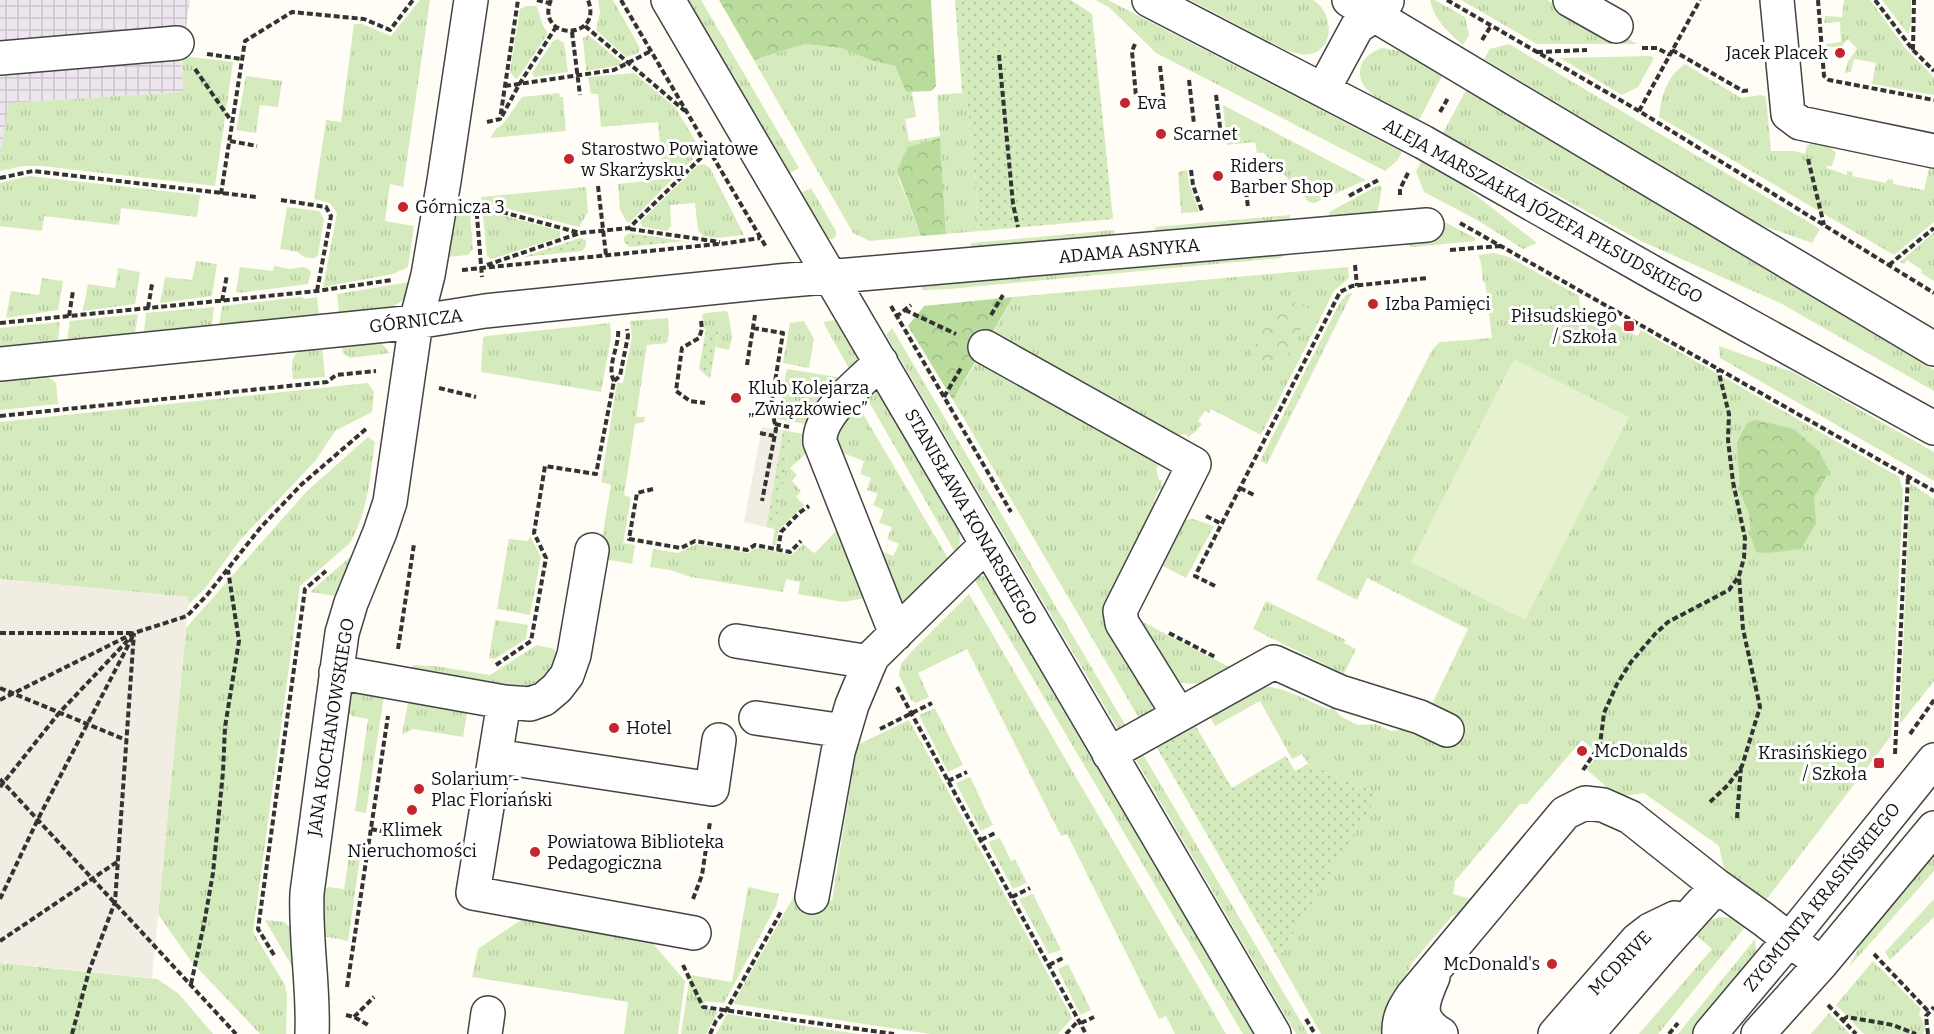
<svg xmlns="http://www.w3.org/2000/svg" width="1934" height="1034" viewBox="0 0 1934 1034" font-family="Bitter,serif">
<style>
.industrial{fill:url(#industrial-grid)}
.grass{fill:url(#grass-tufts)}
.forest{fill:url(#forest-crowns)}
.park{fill:url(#park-crowns)}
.garden{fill:url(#garden-dots)}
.pitch{fill:#e6f2cf}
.plaza{fill:#f1ede2}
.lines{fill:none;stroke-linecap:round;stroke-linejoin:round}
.minor-casing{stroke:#444;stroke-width:36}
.path{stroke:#333;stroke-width:4;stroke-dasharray:6 3;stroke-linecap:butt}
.minor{stroke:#fff;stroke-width:33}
.poi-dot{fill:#c4262e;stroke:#fff;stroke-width:2}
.labels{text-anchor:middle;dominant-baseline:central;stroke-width:6;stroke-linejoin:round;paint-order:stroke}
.poi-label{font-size:18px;fill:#111;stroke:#fff;text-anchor:start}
.street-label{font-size:18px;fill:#111;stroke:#fff}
</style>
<defs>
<pattern id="industrial-grid" width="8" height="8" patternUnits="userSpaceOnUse" patternTransform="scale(1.5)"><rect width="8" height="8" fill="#eee6ef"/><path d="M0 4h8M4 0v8" fill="none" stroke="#cbc4cc"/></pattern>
<pattern id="grass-tufts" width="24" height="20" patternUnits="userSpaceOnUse" patternTransform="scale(1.5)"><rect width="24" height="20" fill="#d5ebbd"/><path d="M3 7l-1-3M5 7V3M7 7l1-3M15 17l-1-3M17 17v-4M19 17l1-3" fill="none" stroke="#b6c8a1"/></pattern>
<pattern id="forest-crowns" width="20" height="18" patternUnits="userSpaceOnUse" patternTransform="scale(1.5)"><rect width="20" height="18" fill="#b9dc9c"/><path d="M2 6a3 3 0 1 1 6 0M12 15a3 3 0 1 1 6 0" fill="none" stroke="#9ebc85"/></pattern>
<pattern id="park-crowns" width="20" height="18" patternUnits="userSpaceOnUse" patternTransform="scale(1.5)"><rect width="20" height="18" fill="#d5ebbd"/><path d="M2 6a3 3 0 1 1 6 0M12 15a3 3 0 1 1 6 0" fill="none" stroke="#b6c8a1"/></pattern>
<pattern id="garden-dots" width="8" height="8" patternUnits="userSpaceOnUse" patternTransform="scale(1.5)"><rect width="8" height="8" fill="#d5ebbd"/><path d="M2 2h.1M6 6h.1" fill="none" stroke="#b6c8a1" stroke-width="1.8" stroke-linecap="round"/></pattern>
</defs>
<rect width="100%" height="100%" fill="#fffdf5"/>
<path class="industrial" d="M0,0H190L181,60L184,92L10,103L0,156Z"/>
<path class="grass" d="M420,0H430L403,187L390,184L385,221L414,226L408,267L393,274L323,287L337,213L330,203L314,199L326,120L341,122L354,24H362L391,36Z
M598,0H613L640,48L638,53L626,57L596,30L600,12Z
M688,0H701L799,168L790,173Z
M1096,0H1108L1402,152L1397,161L1385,171L1156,53L1110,8Z
M1190,0H1313C1333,11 1336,49 1310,54C1301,56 1294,52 1286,50Z
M1430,0H1435L1465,17L1469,35L1463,45C1447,31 1435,21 1430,0Z
M1461,0H1547L1612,35L1615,32L1637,44H1537Z
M1844,0H1870L1906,49L1934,77V95L1872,84L1876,63L1854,59L1851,72L1845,73L1848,61L1857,49L1848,39L1841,47H1826V44L1841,42L1840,22L1824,23L1825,16L1842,17Z
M1882,0H1911V25L1908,34Z
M526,6H536C541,14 540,24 547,31V35L518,78L516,79L510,72L520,9Z
M588,35L621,62V65L586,71L583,38Z
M558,39L564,43L568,72L534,77L532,73L553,41Z
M804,44L841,48L873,61L895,66L906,92H912L916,117L905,119L909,141L940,136L937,95L962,93L967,100L980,231L946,234L940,138L898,177L921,236L870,241L853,233L754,60Z
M1509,44L1820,229L1812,243L1761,225L1484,59L1490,49Z
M1382,48L1400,51L1442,76L1419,120C1400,110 1358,96 1360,71C1361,58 1372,52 1382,48Z
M182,56L233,62L215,186L42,166H24L0,171V156L9,103L183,92Z
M1650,56L1654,58L1638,87L1622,95L1560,58Z
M1685,64L1741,98L1761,95L1766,97L1771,151H1794L1805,154L1807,145L1815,142L1828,145L1836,153L1832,166H1827V168L1847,175V171L1853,172L1852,176L1886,183L1888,179L1893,180V184L1924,190L1931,160L1934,161V222L1894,255L1659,117C1661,98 1667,75 1685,64Z
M634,73L675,107L699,147L698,154L630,222H627L620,210L618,184L663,179L658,122L601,127L598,94H591L588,77Z
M246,76L282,81L278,107L260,105L256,133L236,130Z
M1466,90L1934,370V391L1782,304L1641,241L1443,133Z
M559,93L560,97H563L566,131L490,138L496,129L503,124L522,97Z
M1223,105L1366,180L1314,203L1309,202L1264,153H1257L1255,142L1227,145Z
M1421,162L1464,186L1537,243L1523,249L1477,220L1424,192L1416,171Z
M704,164L710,168L744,235L717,238L703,236L698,230L695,203L670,205L671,226L667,231L643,227L640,222L697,166Z
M1187,170L1189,183L1199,212L1181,213L1178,172Z
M29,176L200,195L197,217L121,208L119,225L44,216L42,231L0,226V183Z
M1379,185L1382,188L1377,214L1329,218V212Z
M586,187L588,212L579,227L482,202L481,197Z
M811,188L836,231V236L833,239H829L801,193Z
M454,204L464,205L470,213L473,249L468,255L447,257Z
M287,207L319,211L324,219L318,255L315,258C308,259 303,258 298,252L280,249Z
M1420,209L1475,238V241L1414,247L1409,246L1407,211Z
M487,211L560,231V237L492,259L487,256L483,216Z
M1290,215V222L1156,234L1155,227Z
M1114,230L1115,238L971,251V243Z
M1934,232V281L1921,273L1922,270L1907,260L1904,264L1900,262Z
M1287,251L1281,258L949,289L926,290H922L921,287L922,285Z
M1493,253L1509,257L1579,296C1581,317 1583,320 1601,330L1609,328L1614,323L1637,336L1641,330L1899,477L1903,491L1891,736L1766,900L1725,873L1719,846L1644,793L1618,797L1586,769L1599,754L1582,740L1527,804H1520L1455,881L1453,894L1471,899L1472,900L1469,909L1452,916L1412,963L1392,1002L1389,1034H1321L1278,958L1378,794L1308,764L1302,754L1292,759L1260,701L1215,726L1207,712C1219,706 1246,690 1258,687C1277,683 1311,702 1330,710L1332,706L1340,716L1358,725L1376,724L1391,731L1400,730L1429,710L1468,629L1367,578L1357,600L1316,579L1432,350L1440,342L1492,338L1485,282H1483L1481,262L1478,255Z
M196,261L217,264L212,296L160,303L165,277L192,280Z
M274,266C279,266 286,269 291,269C300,268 304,264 311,272L308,284L239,293L236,291L240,267L273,271Z
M1348,267L1349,278L1334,291L1261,435L1211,409L1209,413L1205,411L1198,421L1202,424L1195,432L1188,437L1186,434L1175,436L989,340L1013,297Z
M118,268L140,272L135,304L83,311L88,284L115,288Z
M42,278L63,281L58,310L6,318L11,291L39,295Z
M416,281C413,286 410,293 406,298C390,313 359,311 339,313L337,294Z
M1352,293L1267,464L1260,461L1339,304L1347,294Z
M302,297L305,299L317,297L319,315L219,326L222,306Z
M214,307L212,325L144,332L146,313Z
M726,311L728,313L732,336L729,350L716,347L719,327L704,329L702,315L705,313Z
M138,314L135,333L67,341L70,321Z
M668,318L669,333L667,343L647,345L636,417H645L644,422L635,424L624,495L631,498L623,543L635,545L632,564L604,559L602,539L611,485L601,482L617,383H623L632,337L630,321Z
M837,320L865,367L851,372L823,322Z
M804,321L814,339L809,368L783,363L790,323Z
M60,322L58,342L0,348V328Z
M610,323L611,338L601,392L481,372L483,338L486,336Z
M892,328L1126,726L1118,729L886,335Z
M374,341L383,345L390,353L350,358L343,353L342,344Z
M322,346L325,377L293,379C290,350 295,351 322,346Z
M1719,346L1795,373L1934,452V481L1720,358Z
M980,356L1156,459L1159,466L1156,468L1159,480H1162V490L1159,489L1154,501L1157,503L1102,612L1151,698L1153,703L1152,713L1140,720L953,400Z
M787,369L837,377L843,386L812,425L777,419Z
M42,376H47L56,383L58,404L0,410V383L3,380Z
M368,383L374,392L372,412L335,431L316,460L240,540L206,587L188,605V597L0,579V422Z
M874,389L881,396L956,523C960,535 962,543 956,554L864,393Z
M855,400L949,560L906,604L898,605L871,546L893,556L899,544L887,539L892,527L879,523L884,510L873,505L878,494L867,490L871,478L860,474L864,461L840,452L831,440Z
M792,432L810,435L811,449L790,468L797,475L792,481L801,491L796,497L804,505L778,531L776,545H772Z
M368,437L375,442C370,476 368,514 349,544L300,586L253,932L285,985L287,996L286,1031V1034H260L191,961L158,914L186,628L306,492Z
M1910,483L1934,499V681L1900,724Z
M1193,519L1214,526L1186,578L1157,563L1183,520Z
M835,532H838L866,598L843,602L798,594L800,582L786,579L783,592L691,577L670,570L650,567L653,549L678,553L696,544L748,553L755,548L792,555L803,544L813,552L815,553Z
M530,536L541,557L530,615L497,609L509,539L528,541Z
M359,549L338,594L335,596L310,592Z
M978,574L985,577L990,585L1254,1034H1243L974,579Z
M969,594L1226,1034H1175L1166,1016L1159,1019L1067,834L1061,836L967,649L918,673L929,697L916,703L911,700L899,675L901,664L913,650Z
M1266,601L1346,640L1344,643L1356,649L1344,674L1253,629Z
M495,620L528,625L526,639L495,659L489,658Z
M1139,620L1233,669C1214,678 1196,690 1175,680Z
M537,645L554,649L559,658L558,665L539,682L519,689L412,669L413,665L435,666L490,675Z
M354,691L384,695L366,813L355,811L368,719L352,716L347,712L349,695Z
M410,692L468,709L463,737L413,729L402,735Z
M935,708L963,765L948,772L919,715Z
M909,720L1072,1018L1058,1034H930L733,1004L794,896L832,901L857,745Z
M1141,751L1308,1034H1296L1136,760Z
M970,777L993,825L981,831L956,783Z
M1000,838L1011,861L1015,859L1027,883L1013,889L988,842Z
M351,842L362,844L348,941L323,936V891L328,887L344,889Z
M1934,850V871L1849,967L1875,915Z
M748,887L779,894L776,906L724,1003L705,1001L701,1007L718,1012L706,1034H681L690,975L732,982Z
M1033,894L1061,950L1049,954L1019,899Z
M1934,899V917L1890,960L1885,952Z
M534,911L643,932L685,981L678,1034H624L628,1002L472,977L478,949Z
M1720,917L1732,918L1746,926L1658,1034H1639L1712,949L1695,934L1707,921Z
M265,920L284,922L293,930L297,975Z
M1755,939L1757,957L1697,1034H1678Z
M1873,961L1921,1009L1919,1014L1926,1027L1923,1034H1864L1836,1005Z
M0,963L157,979L178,993L213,1034H0Z
M1068,964L1091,1010L1080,1015L1058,969Z
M1829,1013L1850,1034H1811Z
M727,1014L858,1034H716Z"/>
<path class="forest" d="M719,0H931L936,86L931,91L906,92L895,66L873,61L841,48L804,44L754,60Z
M940,138L946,234L921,236L897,171L908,147Z
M1013,297L953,400L908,326L924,306Z
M1756,420L1794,429L1819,451L1829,471L1814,498L1816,523L1801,549L1766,553L1756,552L1751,537L1749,514L1740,492L1737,442L1747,423Z"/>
<path class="park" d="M1281,295L1311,310L1281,369L1251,354Z"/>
<path class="garden" d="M955,0H1071L1092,14L1113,219L980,231L967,100L962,93Z
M629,233L684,241L630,247L624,242V237Z
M580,238L586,240V246L582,251L523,257Z
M719,327L710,379L699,369L706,328Z
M783,430L792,432L775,529L766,527Z
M1195,725L1232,788L1286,756L1295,771L1308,764L1379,794L1278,958L1157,748Z"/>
<path class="pitch" d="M1514,359L1629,417L1525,620L1411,562Z"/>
<path class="plaza" d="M762,427L783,430L766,527L744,522Z
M0,579L189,597L152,978L0,963Z"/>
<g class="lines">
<defs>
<path id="minor" d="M668,0L1274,1034
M1149,0L1423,142L1657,275L1934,428
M1349,0L1934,349
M1570,0L1616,26
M1777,0L1788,114L1800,123L1934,151
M0,58L177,43
M1323,90L1357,27L1375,15L1387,1
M985,347L1194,464L1120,611L1122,623L1179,715
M881,362C861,382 818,414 820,442L896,634
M0,364L416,322L485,311L779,281L1427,225
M736,641L870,662
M336,672L504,702L530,704L544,699L557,688L567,675L574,655L592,550
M504,702L473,893L694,933
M756,718L844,731
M1109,754L1274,662L1340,692L1420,717L1447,730
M495,756L712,789L719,740
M812,897L838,752L852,705L870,662L873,656L986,545
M1433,977C1423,1000 1414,1018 1441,1034
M312,1034C314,987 305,940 307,893L342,633L351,603L380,532L390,502L416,322L428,275L444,181L471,0
M485,1034L488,1013
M1399,1034C1398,1018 1404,1008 1413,995L1565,813L1585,803L1603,805L1630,817L1717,886L1763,919L1821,964
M1555,1034L1637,940L1650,930L1675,918
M1587,1034L1663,946L1717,886
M1710,1034L1789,940L1934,760
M1758,1034L1821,964L1934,828"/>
</defs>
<use href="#minor" class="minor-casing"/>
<path class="path" d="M537,0L549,3
M551,0C534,40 604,42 588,0
M621,0L766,247
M1447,0L1639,111L1934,293
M1818,0L1824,76L1829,80L1934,100
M1875,0L1913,50L1934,71
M585,26L685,111
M572,32L580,95
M1482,40L1491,26
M1135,44L1132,51L1136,97
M1642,48H1657L1670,55
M1672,50L1743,91L1751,90
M1913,50L1914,0
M1537,52L1587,50
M207,54L242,59
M999,55L1013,204L1018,227
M1160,66L1165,111
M195,69L232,122
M1189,80L1194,124
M505,86L614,70L651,51
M1216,95L1221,135
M1639,111L1700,0
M1440,112L1448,98
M502,116L520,83L556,27
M487,122L500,119L518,0
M230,141L257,146
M1808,159L1824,225
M1191,170L1193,185L1202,211
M0,178L33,171L256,197
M598,186L606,255
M1246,191L1248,207
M221,194L245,41L292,12L364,19L390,30L413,0
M1400,195V189L1409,171
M1349,196L1380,179
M281,200L326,207L331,216L317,291
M476,204L482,277
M476,205L580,233L629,228L708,151
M1460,223L1934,491
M630,229L720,242
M1450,250L1500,246
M487,265L580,233
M1355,265L1357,286
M1889,265L1934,228
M462,270L728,243L760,238
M222,301L227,275
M891,306L1011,512
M148,308L152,284
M905,310L956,334
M991,315L1003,295
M69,316L73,291
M896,317L911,305
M701,321L702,329L699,338L682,348L676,391L690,401L705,403
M0,323L317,291L392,280
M753,328L783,333L771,406L776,429L762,501
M747,365L755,315
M614,381C606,366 620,346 618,329
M439,388L476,397
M944,397L961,368
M0,416L327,382L336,375L376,371
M775,424L789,427
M760,433L774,436
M1240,488L1256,496
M653,489L637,493L629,539L681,548L695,541L747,550L755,545L790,552L801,541
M1206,516L1222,524
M778,550L781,532L799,513L809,506
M1215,586L1195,576L1340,292L1352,286L1428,278
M0,633H134
M1169,633L1215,657
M398,649L414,544
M496,665L531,641L546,558L534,533L545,466L596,474L614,381L620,376L628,336L627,329
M897,687L1086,1034
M0,688L126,740
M0,700L134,633L187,616L207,595L261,527L302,484L366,429
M880,729L932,703
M1910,734L1934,700
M1895,754L1908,476
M1583,770L1600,745L1604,713L1617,684L1631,662L1655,634L1668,622L1729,590L1739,576L1744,558L1745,538L1733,482L1728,440L1729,414L1718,369
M0,779L236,1034
M948,781L967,772
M0,787L59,713L130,638
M1710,802L1728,785L1742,766L1760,707L1743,629L1739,577
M1737,818L1741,767
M371,829L391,833
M981,840L997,832
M1012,897L1030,888
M0,899L38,819L133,636
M693,899L702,875L710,822
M0,941L117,862
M1874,954L1929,1012
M274,955L258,929L305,589L326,571
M683,965L703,1007L894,1034
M1049,965L1065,957
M191,984L204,924L213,873L223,772L225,727L239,641L228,570
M347,987L388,716
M1828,1005L1856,1034
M346,1015L354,1017L370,1026
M354,1017L374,997
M1306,1019L1315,1034
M1843,1020L1847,1017L1893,1025L1916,1034
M1081,1023L1094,1017
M72,1034L89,971L115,902L134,633
M710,1034L716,1021L727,1009L782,910
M1066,1034L1079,1020
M1669,1034L1678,1023
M1928,1034L1926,1016L1934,1007"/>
<use href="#minor" class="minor"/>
</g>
<g class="poi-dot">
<circle cx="1840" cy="53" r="6"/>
<circle cx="1125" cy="103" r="6"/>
<circle cx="1161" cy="134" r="6"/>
<circle cx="569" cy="159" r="6"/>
<circle cx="1218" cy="176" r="6"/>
<circle cx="403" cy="207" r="6"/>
<circle cx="1373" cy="304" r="6"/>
<rect x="1623" y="320" width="12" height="12" rx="3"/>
<circle cx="736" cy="398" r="6"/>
<circle cx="614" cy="728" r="6"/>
<circle cx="1582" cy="751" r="6"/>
<rect x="1873" y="757" width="12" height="12" rx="3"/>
<circle cx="419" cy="789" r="6"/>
<circle cx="412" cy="810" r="6"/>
<circle cx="535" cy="852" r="6"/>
<circle cx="1552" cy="964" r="6"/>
</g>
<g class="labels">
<g class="poi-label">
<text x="1828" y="53" text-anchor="end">Jacek Placek</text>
<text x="1137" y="103">Eva</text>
<text x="1173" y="134">Scarnet</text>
<text x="581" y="149">Starostwo Powiatowe<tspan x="581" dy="21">w Skarżysku</tspan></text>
<text x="1230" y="166">Riders<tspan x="1230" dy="21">Barber Shop</tspan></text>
<text x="415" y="207">Górnicza 3</text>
<text x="1385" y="304">Izba Pamięci</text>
<text x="1617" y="316" text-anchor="end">Piłsudskiego<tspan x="1617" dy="21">/ Szkoła</tspan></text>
<text x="748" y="388">Klub Kolejarza<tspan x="748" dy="21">„Związkowiec”</tspan></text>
<text x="626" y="728">Hotel</text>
<text x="1594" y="751">McDonalds</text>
<text x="1867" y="753" text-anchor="end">Krasińskiego<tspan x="1867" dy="21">/ Szkoła</tspan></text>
<text x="431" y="779">Solarium -<tspan x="431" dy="21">Plac Floriański</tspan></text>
<text x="412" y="830" text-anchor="middle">Klimek<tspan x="412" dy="21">Nieruchomości</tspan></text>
<text x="547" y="842">Powiatowa Biblioteka<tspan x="547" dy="21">Pedagogiczna</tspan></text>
<text x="1540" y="964" text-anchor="end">McDonald's</text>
</g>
<g class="street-label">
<text transform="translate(1543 211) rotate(29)">ALEJA MARSZAŁKA JÓZEFA PIŁSUDSKIEGO</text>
<text transform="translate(1129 251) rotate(-5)">ADAMA ASNYKA</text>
<text transform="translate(416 321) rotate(-7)">GÓRNICZA</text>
<text transform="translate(971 517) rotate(60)">STANISŁAWA KONARSKIEGO</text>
<text transform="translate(331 727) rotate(-81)">JANA KOCHANOWSKIEGO</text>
<text transform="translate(1822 897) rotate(-51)">ZYGMUNTA KRASIŃSKIEGO</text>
<text transform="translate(1620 963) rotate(-46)">MCDRIVE</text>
</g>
</g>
</svg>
